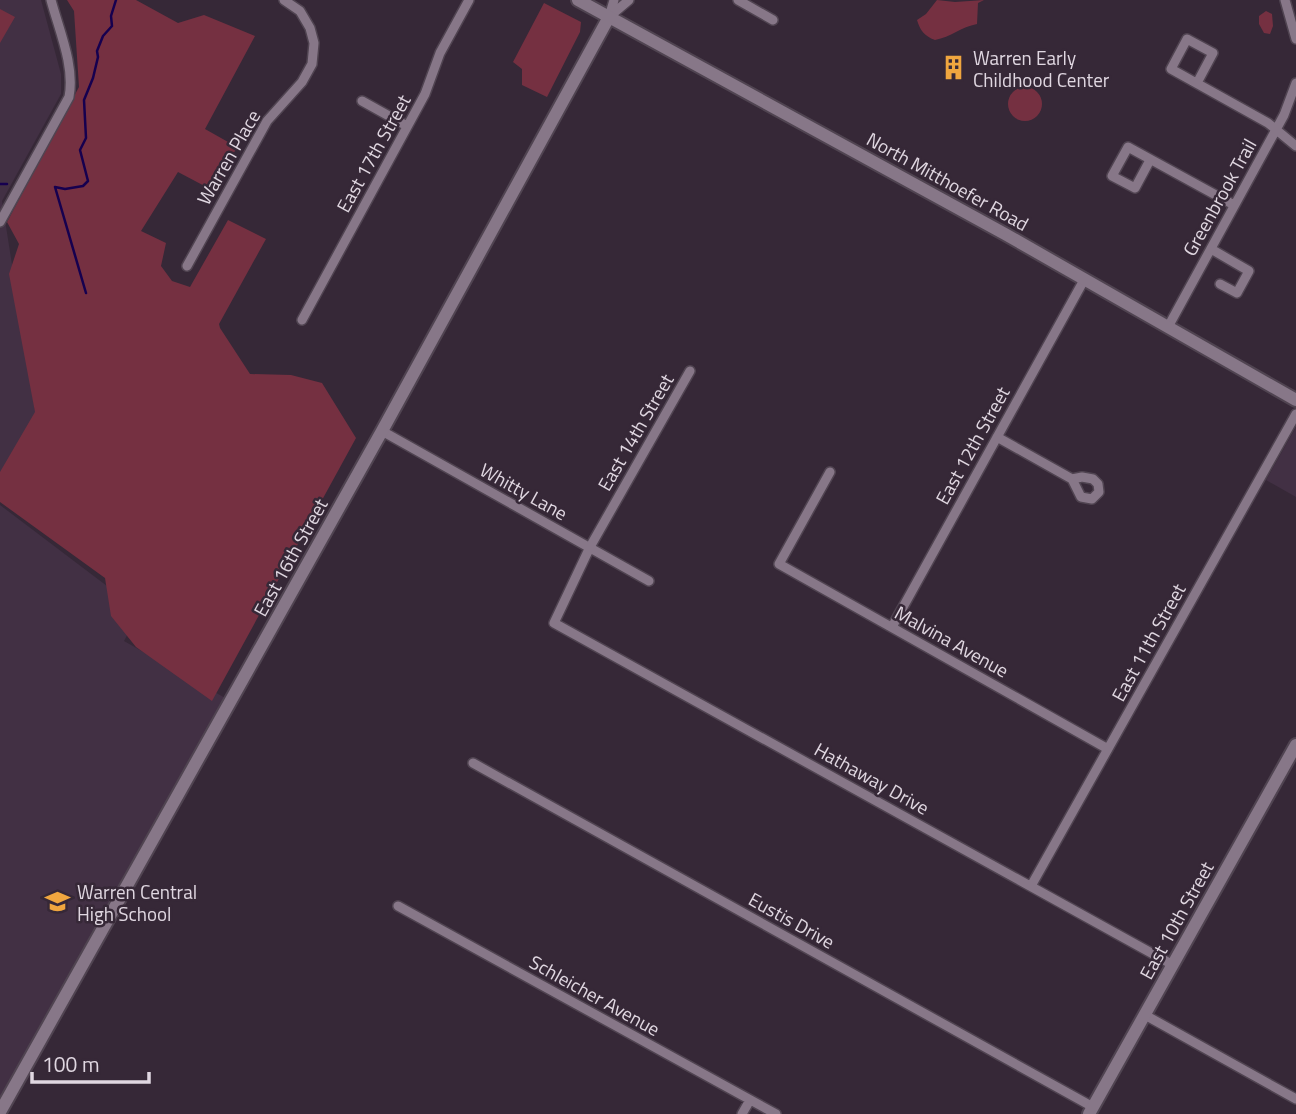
<svg xmlns="http://www.w3.org/2000/svg" width="1296" height="1114" viewBox="0 0 1296 1114" font-family="'Titillium Web',sans-serif">
<style>
.built{fill:#423044}
.green{fill:#753041}
.lines{fill:none;stroke-linecap:round;stroke-linejoin:round}
.stream{stroke:#16004f;stroke-width:2.5}
.street-casing{stroke:#504451;stroke-width:12}
.secondary-casing{stroke:#504451;stroke-width:16}
.street{stroke:#877788;stroke-width:9}
.secondary{stroke:#877788;stroke-width:12}
.labels{text-anchor:middle;dominant-baseline:central;stroke-width:5;stroke-linejoin:round;paint-order:stroke}
.poi-label{font-size:19px;fill:#e0d7e1;stroke:#362837;text-anchor:start}
.street-label{font-size:19px;fill:#e0d7e1;stroke:#362837}
</style>
<rect width="100%" height="100%" fill="#362837"/>
<path class="built" d="M0,0H41L61,74V94L2,201L36,417L0,479Z
M1296,427V497L1266,480Z
M0,505L140,611L124,641L227,699L0,1104Z"/>
<path class="green" d="M67,0H136L178,23L204,15L255,36L205,129L237,147L214,191L178,172L141,231L166,243L161,266L172,281L190,287L228,220L266,239L219,324L220,328L250,374L291,375L322,383L356,438L212,701L136,647L111,616L105,578L0,502V472L35,412L9,274L19,244L7,222L79,87L74,11Z
M937,0L955,2L984,0L978,3L977,24C961,27 951,37 935,40C924,36 920,30 917,20L926,14Z
M544,3L581,22L580,32L547,97L522,85V69L513,62Z
M0,9L15,17L0,43Z
M1266,11L1272,14L1273,26L1270,34L1264,33L1259,24V16Z
M1008 104a17 17 0 1 1 34 0a17 17 0 1 1-34 0Z"/>
<g class="lines">
<path class="stream" d="M0,184H7
M86,293L55,187L65,189L83,186L88,181L80,150L86,138L84,100L93,78L98,57L97,51L103,36L112,26L111,16L116,0"/>
<defs>
<path id="street" d="M738,0L773,20
M1285,0L1296,39
M609,17L629,0
M609,17L614,0
M1197,83L1213,53L1187,39L1171,69L1268,123L1296,146
M362,101L407,126
M1150,160L1135,188L1112,176L1128,147L1234,205
M0,222L69,97C75,66 59,30 51,0
M1211,249L1249,271L1237,293L1220,284
M187,266L267,121L302,82L312,64L314,43L310,28L300,11L284,0
M302,320L425,94L440,53L469,0
M1168,327L1284,115L1296,83
M690,371L590,547L554,623L1173,965
M382,431L649,581
M997,437L1072,479
M830,472L779,564L1108,749
M1082,477L1093,479L1098,484L1099,492L1092,499L1081,497L1072,479Z
M892,627L1084,280
M473,763L1093,1107
M1031,886L1296,414
M398,906L776,1114
M1145,1015L1296,1099
M742,1114L750,1100"/>
<path id="secondary" d="M578,0L1005,234L1296,400
M0,1112L382,431L609,17
M1089,1114L1296,745"/>
</defs>
<use href="#street" class="street-casing"/>
<use href="#secondary" class="secondary-casing"/>
<use href="#street" class="street"/>
<use href="#secondary" class="secondary"/>
</g>
<defs>
<symbol id="building-bare" viewBox="-9 -9 18 18"><path d="M-4-6H4V6H1V3H-1V6H-4ZM-2.5-4.3h1.7v1.8h-1.7ZM.8-4.3h1.7v1.8H.8ZM-2.5-1h1.7V.8h-1.7ZM.8-1h1.7V.8H.8Z" fill="#f0a63f" stroke="#362837" stroke-width="2.5" paint-order="stroke"/></symbol>
<symbol id="school-bare" viewBox="-9 -9 18 18"><path d="M0-5L7-2L0 1L-7-2ZM-4 1L0 2.5L4 1V4Q0 6-4 4Z" fill="#f0a63f" stroke="#362837" stroke-width="2.5" paint-order="stroke"/></symbol>
</defs>
<g fill-rule="evenodd">
<use href="#building-bare" x="936" y="50" width="35" height="35"/>
<use href="#school-bare" x="40" y="884" width="35" height="35"/>
</g>
<g class="labels">
<g class="poi-label">
<text x="973" y="57">Warren Early<tspan x="973" dy="22">Childhood Center</tspan></text>
<text x="77" y="891">Warren Central<tspan x="77" dy="22">High School</tspan></text>
</g>
<g class="street-label">
<text transform="translate(373 153) rotate(-61)">East 17th Street</text>
<text transform="translate(228 157) rotate(-60)">Warren Place</text>
<text transform="translate(948 181) rotate(29)">North Mitthoefer Road</text>
<text transform="translate(1219 197) rotate(-61)">Greenbrook Trail</text>
<text transform="translate(635 432) rotate(-60)">East 14th Street</text>
<text transform="translate(972 445) rotate(-61)">East 12th Street</text>
<text transform="translate(524 491) rotate(29)">Whitty Lane</text>
<text transform="translate(290 557) rotate(-61)">East 16th Street</text>
<text transform="translate(952 641) rotate(29)">Malvina Avenue</text>
<text transform="translate(1148 642) rotate(-61)">East 11th Street</text>
<text transform="translate(872 778) rotate(29)">Hathaway Drive</text>
<text transform="translate(792 920) rotate(29)">Eustis Drive</text>
<text transform="translate(1176 920) rotate(-61)">East 10th Street</text>
<text transform="translate(595 995) rotate(29)">Schleicher Avenue</text>
</g>
</g>
<path d="M32 1072v10h117v-10" fill="none" stroke="#e0d7e1" stroke-width="3.5"/>
<text x="42" y="1072" font-size="21" fill="#e0d7e1" stroke="#362837" stroke-width="5" paint-order="stroke">100 m</text>
</svg>
